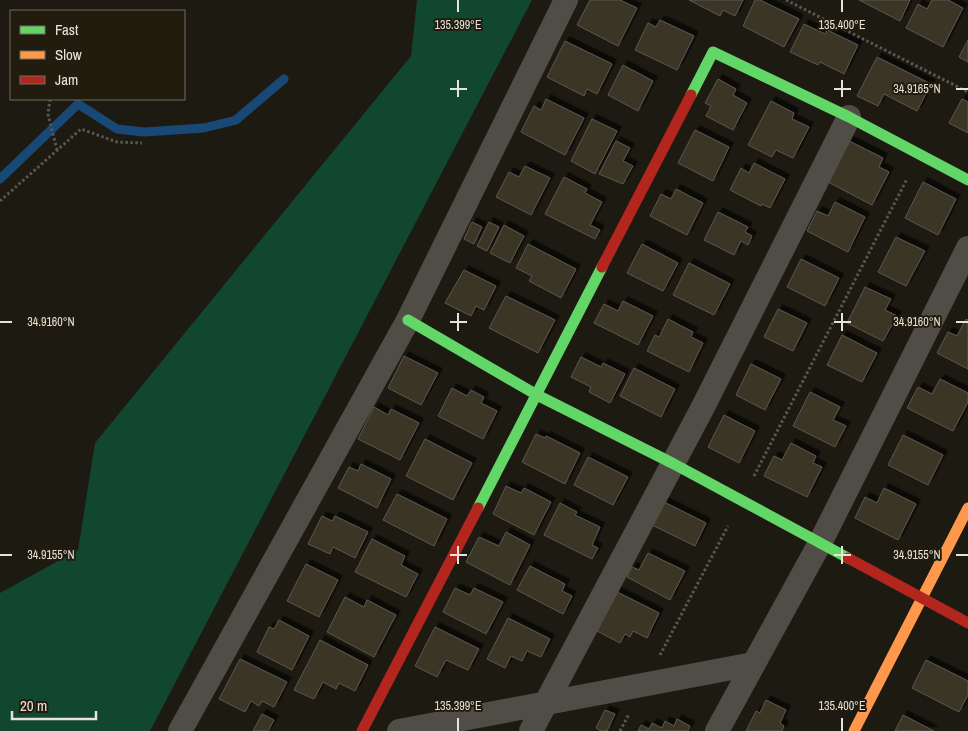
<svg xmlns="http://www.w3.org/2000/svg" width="968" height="731" viewBox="0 0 968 731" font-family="'Archivo Narrow',sans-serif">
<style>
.green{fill:#12472f}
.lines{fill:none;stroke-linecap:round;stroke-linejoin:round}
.stream{stroke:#184976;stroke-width:9}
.building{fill:#3a3526;stroke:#5a5851;filter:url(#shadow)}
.path{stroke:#585752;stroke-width:3;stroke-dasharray:2.5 2.5;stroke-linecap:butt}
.street{stroke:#504d47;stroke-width:24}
.fast{stroke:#63d668;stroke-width:11}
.slow{stroke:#ff974d;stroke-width:11}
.jam{stroke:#b3261e;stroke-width:11}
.ticks{fill:none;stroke:#e7e3da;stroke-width:2}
.ticks-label{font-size:12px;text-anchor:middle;fill:#e7e3da;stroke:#211c0e;stroke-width:4;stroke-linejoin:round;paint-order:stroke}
</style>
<defs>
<filter id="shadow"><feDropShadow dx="4.5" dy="-4.5" stdDeviation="0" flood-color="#0009"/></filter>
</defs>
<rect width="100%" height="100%" fill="#1d1a12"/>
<path class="green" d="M417,0H532L150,731H0V593L78,550L95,443L411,56Z"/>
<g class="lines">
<path class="stream" d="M0,179L78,104L117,129L144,132L204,128L236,120L284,79"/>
</g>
<path class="building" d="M590,0H620L637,8L618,46L577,25Z
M689,0H743L735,16L723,10L720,16Z
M755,0H760L799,19L784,47L743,26Z
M859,0H910L900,21Z
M932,0H948L963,8L943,47L906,28L918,4L927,9Z
M660,20L694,36L677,70L635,50L648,23L656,27Z
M804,24L825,34L827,30L858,45L844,74L820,62L818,65L790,52Z
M968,40V62L959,57Z
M565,41L612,64L597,94L587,89L584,96L547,77Z
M877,57L931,84L917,111L884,94L878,106L857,96Z
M623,65L653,81L638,111L608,95Z
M718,79L736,89L733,95L747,103L733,130L706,116L711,106L705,103Z
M546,99L584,118L565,155L521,132L534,106L541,110Z
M962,99L968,102V133L949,123Z
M771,101L794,113L792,119L809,127L793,158L776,150L772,157L748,145Z
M592,119L617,131L595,174L571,161Z
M695,130L729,147L713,181L678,163Z
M616,141L630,148L623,161L633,166L623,184L599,174Z
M849,141L883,158L879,167L889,172L872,205L828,182Z
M754,163L785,179L770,208L762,204L761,206L730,190L741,168L749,173Z
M525,166L550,178L531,215L496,197L509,172L519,177Z
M564,177L587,189L585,193L602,202L590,225L600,230L595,239L545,214Z
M923,182L956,199L938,235L905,218Z
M676,189L703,203L687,235L650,216L661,194L671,199Z
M835,202L865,217L848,252L807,231L817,211L828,216Z
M718,212L748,227L745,232L752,236L748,245L741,241L734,255L704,240Z
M472,222L482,227L474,244L464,239Z
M489,222L499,227L487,251L477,246Z
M504,225L524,236L510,263L490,253Z
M896,237L925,251L906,286L878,272Z
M528,244L576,269L561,298L529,281L532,276L516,268Z
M642,244L678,263L663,291L627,273Z
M801,259L839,278L825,306L787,287Z
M689,263L730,284L714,315L673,295Z
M464,270L496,286L484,310L476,306L471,316L445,303Z
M865,287L891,299L885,310L897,316L883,341L847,323Z
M506,296L555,320L538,353L489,328Z
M623,301L653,316L638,345L594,323L604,304L618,311Z
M778,309L807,323L793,351L764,337Z
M668,319L693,332L691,337L703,343L689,372L647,351L655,335L659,337Z
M966,319L968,320V369L937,353L948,332L957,336Z
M842,335L877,353L862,382L827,365Z
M404,356L438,373L421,405L388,388Z
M581,357L601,367L603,363L625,374L610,403L589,392L591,387L571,377Z
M751,364L781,379L765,410L736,395Z
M634,368L675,389L661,417L620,396Z
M940,379L968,393V402L953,431L907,408L918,387L932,394Z
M452,388L467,396L471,390L484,397L481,403L497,411L483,439L438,416Z
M810,392L840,407L833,420L846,426L835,447L793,426Z
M374,407L388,415L391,409L419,423L400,460L358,439Z
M724,415L755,431L739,463L708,447Z
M536,434L545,438L546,436L580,453L565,484L522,462Z
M903,435L943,455L928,485L888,465Z
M425,439L472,463L453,500L406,476Z
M791,443L816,456L813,463L822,467L807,497L764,476L774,456L782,460Z
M588,457L628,477L613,505L574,485Z
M361,464L391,479L377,508L338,488L349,467L358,471Z
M506,486L521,493L524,488L551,502L534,535L493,514Z
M884,488L916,504L898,540L855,518L865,497L877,503Z
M397,494L447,519L434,546L383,520Z
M664,502L706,523L695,546L652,525Z
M560,503L577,512L575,515L600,527L592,545L598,548L592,559L544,535Z
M322,516L332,521L335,516L368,532L355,558L333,547L330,554L308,544Z
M506,532L530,545L510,585L466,562L479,537L499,546Z
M372,539L405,556L401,565L418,574L406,597L355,572Z
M648,553L685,571L670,600L627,577L632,567L639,570Z
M306,564L338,580L319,617L287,601Z
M530,566L565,584L562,591L572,596L563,614L517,590Z
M455,588L470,595L474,588L503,602L486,634L443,612Z
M617,592L659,613L647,638L633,631L630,637L625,634L620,643L597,631Z
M345,597L364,607L367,600L396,615L374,657L327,632Z
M508,618L550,639L541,657L527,651L522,661L511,656L505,668L487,659Z
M279,620L309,636L292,670L257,652L269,627L274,629Z
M435,627L479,649L468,670L446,660L437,677L415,666Z
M320,640L368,665L355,691L339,683L336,689L323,682L314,699L294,690Z
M240,659L287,682L274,707L262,701L259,706L251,701L245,712L219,699Z
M926,660L968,681V695L959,712L912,688Z
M766,700L786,710L780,723L784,726L782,731H746L756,711L760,713Z
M605,710L615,714L607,731H601L596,728Z
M262,714L274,720L268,731H253Z
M903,715L934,731H895Z
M677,719L690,726L688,731H638L641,725L649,729L652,723L662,728L665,721L674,726Z"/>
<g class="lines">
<path class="path" d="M786,0L968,92
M50,99L48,114L57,150
M0,201L81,129L117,142L142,143
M754,476L907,179
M660,655L728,526
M620,731L629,714"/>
<path class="street" d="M180,731L408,320L566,0
M399,731L753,664
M531,731L703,407L849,117
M717,731L820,543L968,248"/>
<path class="fast" d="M691,95L713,52L849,117L968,180
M408,320L537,395L674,464L848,558
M478,508L602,267"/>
<path class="slow" d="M854,731L968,508"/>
<path class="jam" d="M602,267L691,95
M848,558L968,623
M362,731L478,508"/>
</g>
<path class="ticks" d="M458,0V12M842,0V12M458,80V97M842,80V97M450,89H467M834,89H851M956,89H968M458,313V331M842,313V331M0,322H12M450,322H467M834,322H851M956,322H968M458,546V564M842,546V564M0,555H12M450,555H467M834,555H851M956,555H968M458,718V731M842,718V731"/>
<g class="ticks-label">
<text x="458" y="29">135.399°E</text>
<text x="842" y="29">135.400°E</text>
<text x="917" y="93">34.9165°N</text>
<text x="51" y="326">34.9160°N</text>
<text x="917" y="326">34.9160°N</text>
<text x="51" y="559">34.9155°N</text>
<text x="917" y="559">34.9155°N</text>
<text x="458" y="710">135.399°E</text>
<text x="842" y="710">135.400°E</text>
</g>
<rect x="10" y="10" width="175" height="90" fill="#211c0e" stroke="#706c60"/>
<rect x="20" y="26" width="25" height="8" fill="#63d668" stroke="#706c60"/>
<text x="55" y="35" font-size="15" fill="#e7e3da">Fast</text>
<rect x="20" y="51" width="25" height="8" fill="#ff974d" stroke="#706c60"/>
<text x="55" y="60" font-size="15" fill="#e7e3da">Slow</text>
<rect x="20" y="76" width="25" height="8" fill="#b3261e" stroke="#706c60"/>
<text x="55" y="85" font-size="15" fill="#e7e3da">Jam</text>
<path d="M12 711v8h84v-8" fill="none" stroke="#e7e3da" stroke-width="2.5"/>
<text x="20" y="711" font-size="15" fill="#e7e3da" stroke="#211c0e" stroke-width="4" paint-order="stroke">20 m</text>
</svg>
